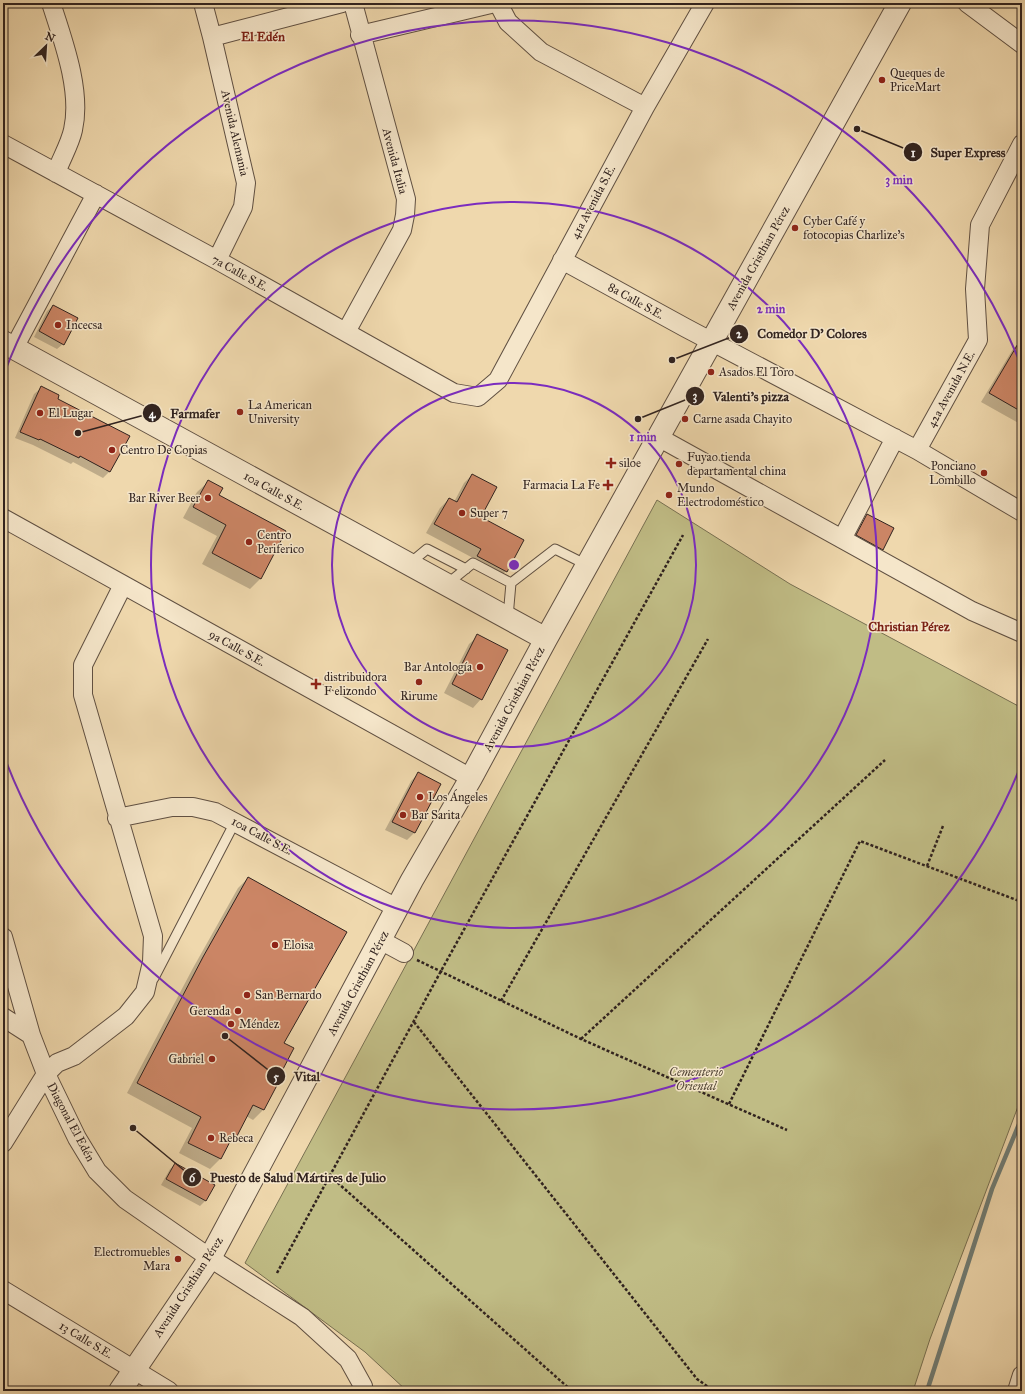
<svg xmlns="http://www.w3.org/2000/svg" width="1025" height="1394" viewBox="0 0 1025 1394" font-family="'IM FELL Great Primer',serif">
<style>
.green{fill:#c0bc85;stroke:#787052}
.shadow{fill:#0003}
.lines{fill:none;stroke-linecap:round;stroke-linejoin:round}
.stream{stroke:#707d76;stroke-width:4.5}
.building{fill:#cb8565;stroke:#31231f}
.service-casing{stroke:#605042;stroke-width:11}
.minor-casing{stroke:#605042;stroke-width:20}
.tertiary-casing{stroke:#605042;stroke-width:24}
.path{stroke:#31231f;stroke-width:2.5;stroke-dasharray:3 2;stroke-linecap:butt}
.service{stroke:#f5e6ca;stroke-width:9}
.minor{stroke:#f5e6ca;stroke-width:18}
.tertiary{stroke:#f5e6ca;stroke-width:22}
.ring{fill:none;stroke:#7b2cbf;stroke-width:2}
.poi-dot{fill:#8f2418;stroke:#f5e6ca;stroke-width:1.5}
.labels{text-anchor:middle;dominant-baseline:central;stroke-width:3;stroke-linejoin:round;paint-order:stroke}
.poi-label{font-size:12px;fill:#31231f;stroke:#f5e6ca;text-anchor:start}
.street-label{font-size:12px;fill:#31231f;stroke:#f5e6ca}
.park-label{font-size:12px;font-style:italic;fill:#554938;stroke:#f5e6ca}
.neighbourhood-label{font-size:13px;font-weight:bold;fill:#7a1f14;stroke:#f5e6ca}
.centre{fill:#7b2cbf;stroke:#f5e6ca;stroke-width:2}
.ring-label{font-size:12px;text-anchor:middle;font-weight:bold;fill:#7b2cbf;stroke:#f5e6ca;stroke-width:3;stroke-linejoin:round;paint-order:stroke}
.leader{fill:none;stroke:#31231f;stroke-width:1.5}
.callout-dot{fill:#31231f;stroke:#f5e6ca;stroke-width:1.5}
.mark-label{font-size:12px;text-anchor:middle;font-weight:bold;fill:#fff}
.callout-label{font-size:13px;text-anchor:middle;font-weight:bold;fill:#31231f;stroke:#f5e6ca;stroke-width:3;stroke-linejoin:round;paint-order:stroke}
</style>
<rect width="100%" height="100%" fill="#efd8ad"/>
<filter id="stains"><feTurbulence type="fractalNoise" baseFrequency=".005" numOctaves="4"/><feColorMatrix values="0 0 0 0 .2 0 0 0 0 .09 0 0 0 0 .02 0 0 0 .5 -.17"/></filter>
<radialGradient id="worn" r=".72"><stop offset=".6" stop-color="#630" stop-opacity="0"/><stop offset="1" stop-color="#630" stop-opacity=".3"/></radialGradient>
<path class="green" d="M657,500L790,584L1022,708V1096L930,1339L913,1391H407L365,1352L245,1263Z"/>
<path class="shadow" d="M53,306L63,344L57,349L34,337L47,311Z
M1021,340L1022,341V425L981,402L1013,349Z
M41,388L56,399L128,437L109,472L103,478L73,462L71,464L33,445L15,438L34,394Z
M472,475L479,517L506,571L497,580L470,564L473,558L426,533L440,508L449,499L454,502L464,483Z
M208,482L217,496L285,531L260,579L250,589L202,564L217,536L183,518L197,492Z
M867,515L882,549L880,551L854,537Z
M478,636L481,699L473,708L444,693L469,644Z
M419,773L440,785L414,833L407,840L385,830L411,781Z
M248,878L283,1043L281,1071L283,1072L263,1110L253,1120L246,1116L236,1135L228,1143L220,1159L210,1169L179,1153L192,1128L127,1093L193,968L238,888Z
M175,1164L214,1185L205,1201L200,1206L161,1185L170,1169Z"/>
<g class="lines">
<path class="stream" d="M927,1391L992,1189L1022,1117"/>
</g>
<path class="building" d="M53,305L78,318L64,345L39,331Z
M1022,337V412L989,393Z
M41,386L59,395L58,399L130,436L110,472L80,456L79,458L40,439L39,440L20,432Z
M472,474L497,487L481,517L524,540L507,572L477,556L481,549L434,524L449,498L457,502Z
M208,480L223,488L219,495L286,531L261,579L212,553L226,525L193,507Z
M867,514L894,528L883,550L856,535Z
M477,634L508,650L482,700L452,684Z
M418,772L441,784L415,833L392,822Z
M248,877L347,932L284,1043L294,1048L282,1071L284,1072L264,1110L253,1105L237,1136L234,1134L221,1159L188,1143L201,1117L137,1083L203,957Z
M175,1163L215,1185L206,1201L166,1179Z"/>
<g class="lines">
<defs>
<path id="service" d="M409,564L427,549L466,569
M511,583L555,549L587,565
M447,584L473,563L511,583L508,617
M154,978L235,822"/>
<path id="minor" d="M51,3C63,40 82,91 73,130C70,144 61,159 56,173
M203,3L212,37L246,183L243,207L217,260
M498,3L508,22L541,52L645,107
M967,3L1022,44
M360,35L495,3
M212,37L342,3
M3,144L217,260L454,393L478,397L498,380L645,107L705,3
M562,260L686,328L917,450L1022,512
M346,332L402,230L405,215L406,199L353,3
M14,348L96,194
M658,437L972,611L1022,633
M917,450L978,340L975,289L980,225L1022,144
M3,518L471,778
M842,539L895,438
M117,818L172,807H193L215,812L397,908
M3,937L31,1035L46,1074L77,1138L97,1171L125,1199L210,1258L302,1317L348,1359L363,1386V1391
M380,940L404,953
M3,1017L31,1035
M3,1143L46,1074L57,1063L74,1056L126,1016L145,992L152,962L153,936L83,695V665L123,585
M3,1290L169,1391
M1017,1391L1022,1375"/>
<path id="tertiary" d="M3,342L546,639
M120,1391L210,1258L412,880L471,778L546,639L900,3"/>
</defs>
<use href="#service" class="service-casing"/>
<use href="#minor" class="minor-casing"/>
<use href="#tertiary" class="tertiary-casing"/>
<path class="path" d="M927,866L943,826
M417,960L581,1039L787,1130
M501,1001L708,639
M414,1022L697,1379L714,1391
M581,1039L885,760
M729,1104L860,841L1022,902
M330,1176L572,1391
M277,1273L441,971L683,535"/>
<use href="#service" class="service"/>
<use href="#minor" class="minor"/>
<use href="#tertiary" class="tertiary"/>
</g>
<g class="ring">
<circle cx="514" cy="565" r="182"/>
<circle cx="514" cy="565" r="363"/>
<path d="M1021 765A545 545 0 0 1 4 756M4 374A545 545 0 0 1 1021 365"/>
</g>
<g class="poi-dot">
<circle cx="882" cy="80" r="4"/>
<circle cx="795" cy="228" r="4"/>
<circle cx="58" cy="325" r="4"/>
<circle cx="711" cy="372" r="4"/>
<circle cx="240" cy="412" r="4"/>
<circle cx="40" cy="413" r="4"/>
<circle cx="685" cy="419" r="4"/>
<circle cx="112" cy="450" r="4"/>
<path d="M609 457h4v4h4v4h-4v4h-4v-4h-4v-4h4z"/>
<circle cx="679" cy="464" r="4"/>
<circle cx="984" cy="473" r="4"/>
<path d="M606 479h4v4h4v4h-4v4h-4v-4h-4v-4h4z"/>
<circle cx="669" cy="495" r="4"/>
<circle cx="208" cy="498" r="4"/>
<circle cx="462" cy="513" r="4"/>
<circle cx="249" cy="542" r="4"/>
<circle cx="480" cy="667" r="4"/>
<circle cx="419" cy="682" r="4"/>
<path d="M314 678h4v4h4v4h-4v4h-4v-4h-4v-4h4z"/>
<circle cx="420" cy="797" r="4"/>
<circle cx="403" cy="815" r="4"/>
<circle cx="275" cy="945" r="4"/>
<circle cx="247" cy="995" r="4"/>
<circle cx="238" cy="1011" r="4"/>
<circle cx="231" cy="1024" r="4"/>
<circle cx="212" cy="1059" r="4"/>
<circle cx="211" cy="1138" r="4"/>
<circle cx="178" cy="1259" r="4"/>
</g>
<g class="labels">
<g class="poi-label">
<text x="890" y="73">Queques de<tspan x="890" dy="14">PriceMart</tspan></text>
<text x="803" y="221">Cyber Café y<tspan x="803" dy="14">fotocopias Charlize's</tspan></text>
<text x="66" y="325">Incecsa</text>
<text x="719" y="372">Asados El Toro</text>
<text x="248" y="405">La American<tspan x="248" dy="14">University</tspan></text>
<text x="48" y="413">El Lugar</text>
<text x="693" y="419">Carne asada Chayito</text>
<text x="120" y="450">Centro De Copias</text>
<text x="687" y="457">Fuyao tienda<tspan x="687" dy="14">departamental china</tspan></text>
<text x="619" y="463">siloe</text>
<text x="976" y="466" text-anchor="end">Ponciano<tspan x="976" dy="14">Lombillo</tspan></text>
<text x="600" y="485" text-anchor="end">Farmacia La Fe</text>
<text x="677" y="488">Mundo<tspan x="677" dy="14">Electrodoméstico</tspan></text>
<text x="200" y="498" text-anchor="end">Bar River Beer</text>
<text x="470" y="513">Super 7</text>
<text x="257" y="535">Centro<tspan x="257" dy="14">Periferico</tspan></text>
<text x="472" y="667" text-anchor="end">Bar Antología</text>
<text x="324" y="677">distribuidora<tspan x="324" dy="14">F elizondo</tspan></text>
<text x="419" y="696" text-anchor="middle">Rirume</text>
<text x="428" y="797">Los Ángeles</text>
<text x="411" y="815">Bar Sarita</text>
<text x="283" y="945">Eloisa</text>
<text x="255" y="995">San Bernardo</text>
<text x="230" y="1011" text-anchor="end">Gerenda</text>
<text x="239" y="1024">Méndez</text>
<text x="204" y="1059" text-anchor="end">Gabriel</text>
<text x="219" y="1138">Rebeca</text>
<text x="170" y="1252" text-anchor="end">Electromuebles<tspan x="170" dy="14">Mara</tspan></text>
</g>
<g class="street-label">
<text transform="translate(235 133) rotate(77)">Avenida Alemania</text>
<text transform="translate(395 161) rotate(75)">Avenida Italia</text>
<text transform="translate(593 202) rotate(-62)">41a Avenida S.E.</text>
<text transform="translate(758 258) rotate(-61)">Avenida Cristhian Pérez</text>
<text transform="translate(240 273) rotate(29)">7a Calle S.E.</text>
<text transform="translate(636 301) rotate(29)">8a Calle S.E.</text>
<text transform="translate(951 389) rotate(-61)">42a Avenida N.E.</text>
<text transform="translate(274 491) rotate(29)">10a Calle S.E.</text>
<text transform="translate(237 648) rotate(29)">9a Calle S.E.</text>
<text transform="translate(514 699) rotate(-62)">Avenida Cristhian Pérez</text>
<text transform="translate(262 836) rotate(28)">10a Calle S.E.</text>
<text transform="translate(358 983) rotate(-62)">Avenida Cristhian Pérez</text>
<text transform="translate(71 1122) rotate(62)">Diagonal El Edén</text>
<text transform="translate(188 1287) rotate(-57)">Avenida Cristhian Pérez</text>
<text transform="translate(86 1340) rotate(31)">13 Calle S.E.</text>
</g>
<g class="park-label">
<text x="696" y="1072">Cementerio<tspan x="696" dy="14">Oriental</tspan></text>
</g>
<g class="neighbourhood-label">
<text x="263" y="37">El Edén</text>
<text x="909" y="627">Christian Pérez</text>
</g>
</g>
<circle cx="514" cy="565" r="6" class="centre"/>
<g class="ring-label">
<text x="899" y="184">3 min</text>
<text x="771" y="313">2 min</text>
<text x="643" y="441">1 min</text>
</g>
<path class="leader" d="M857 129L913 152M672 360L739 334M638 419L695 396M78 433L152 413M225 1036L276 1076M133 1128L192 1177"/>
<g class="callout-dot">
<circle cx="857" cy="129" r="4"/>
<circle cx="672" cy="360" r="4"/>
<circle cx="638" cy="419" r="4"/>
<circle cx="78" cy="433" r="4"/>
<circle cx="225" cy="1036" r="4"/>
<circle cx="133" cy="1128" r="4"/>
<circle cx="913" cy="152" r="10"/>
<circle cx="739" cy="334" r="10"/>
<circle cx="695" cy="396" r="10"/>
<circle cx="152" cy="413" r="10"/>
<circle cx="276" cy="1076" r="10"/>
<circle cx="192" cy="1177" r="10"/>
</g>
<g class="mark-label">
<text x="913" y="157">1</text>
<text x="739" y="338">2</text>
<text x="695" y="400">3</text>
<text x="152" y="418">4</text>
<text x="276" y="1081">5</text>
<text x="192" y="1182">6</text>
</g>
<g class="callout-label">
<text x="968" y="157">Super Express</text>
<text x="812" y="338">Comedor D' Colores</text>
<text x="751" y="401">Valenti's pizza</text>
<text x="195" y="418">Farmafer</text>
<text x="307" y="1081">Vital</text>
<text x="298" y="1182">Puesto de Salud Mártires de Julio</text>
</g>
<rect width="1025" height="1394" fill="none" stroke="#efd8ad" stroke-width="16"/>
<rect x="4" y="4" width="1017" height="1386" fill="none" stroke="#31231f" stroke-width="2"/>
<rect x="8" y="8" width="1009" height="1378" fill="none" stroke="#31231f"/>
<g transform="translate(46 46) rotate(25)" stroke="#f5e6ca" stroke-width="3" paint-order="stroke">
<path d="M0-3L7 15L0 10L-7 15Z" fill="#31231f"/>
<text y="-6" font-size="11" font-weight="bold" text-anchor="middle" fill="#31231f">N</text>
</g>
<rect width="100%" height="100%" filter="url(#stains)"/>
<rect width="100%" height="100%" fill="url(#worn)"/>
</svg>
